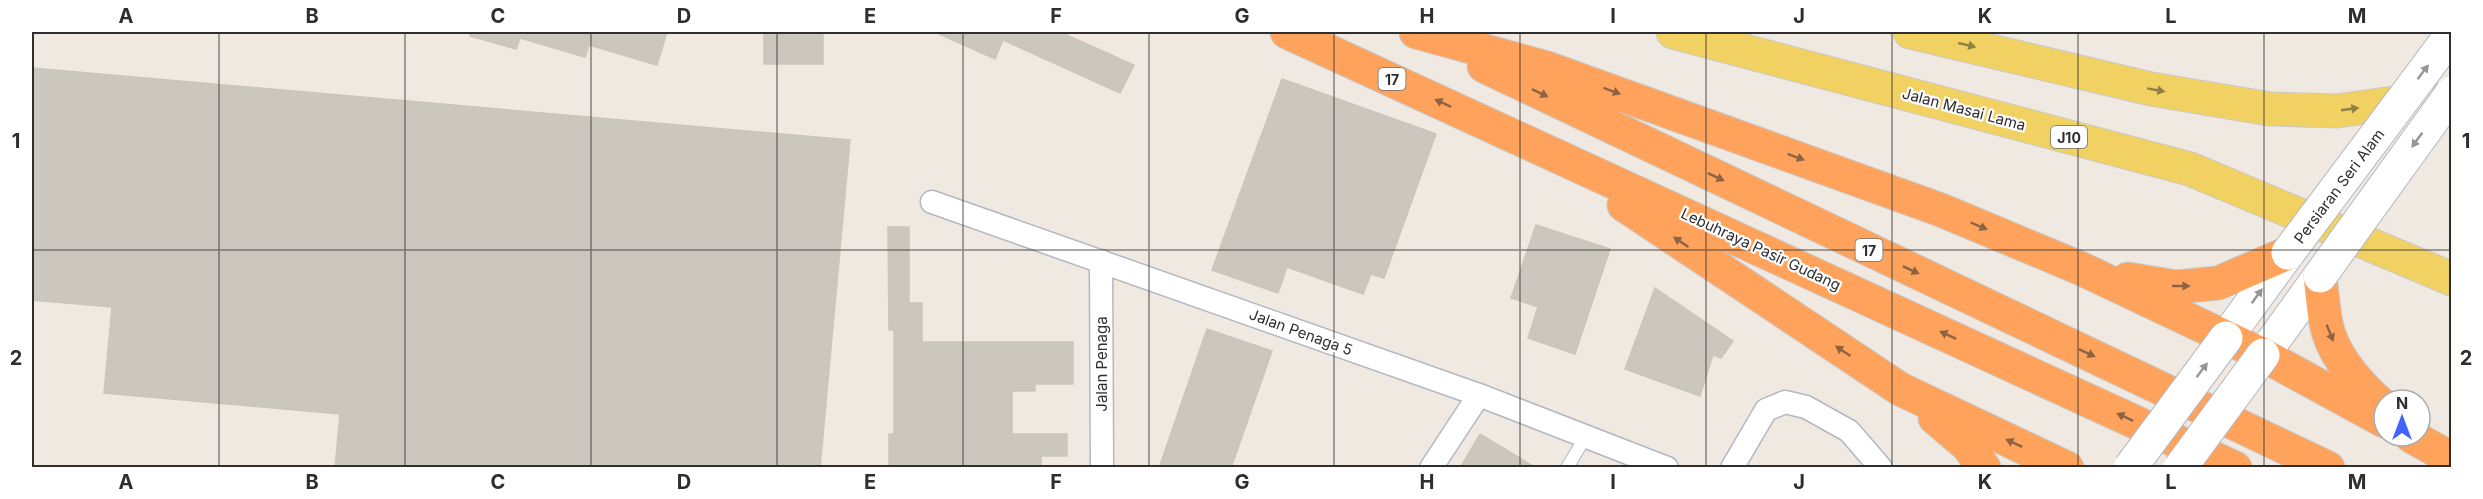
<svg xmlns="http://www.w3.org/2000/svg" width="2483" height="499" viewBox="0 0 2483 499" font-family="Inter,sans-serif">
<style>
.building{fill:#cbc7bf;stroke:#cbc5ba;stroke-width:1.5}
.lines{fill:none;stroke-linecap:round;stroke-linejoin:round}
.lane-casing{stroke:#b4b7c1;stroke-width:14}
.street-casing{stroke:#b4b7c1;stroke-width:25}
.secondary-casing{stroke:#b4b7c1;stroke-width:35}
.primary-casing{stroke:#c9c9c9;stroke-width:35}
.highway-casing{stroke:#c9c9c9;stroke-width:35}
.lane{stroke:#fff;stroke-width:12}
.street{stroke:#fff;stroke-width:22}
.secondary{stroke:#fff;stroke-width:33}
.primary{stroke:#f2d163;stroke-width:33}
.highway{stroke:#ffa35c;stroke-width:33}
.secondary-bridge-casing{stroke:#b4b7c1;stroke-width:35;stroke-linecap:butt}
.secondary-bridge{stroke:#fff;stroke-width:33}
.oneway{fill:#908048}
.oneway2{fill:#969696}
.oneway3{fill:#8c6343}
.grid{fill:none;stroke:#2e2e2e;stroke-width:1.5;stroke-opacity:0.55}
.labels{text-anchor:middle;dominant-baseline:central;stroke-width:4.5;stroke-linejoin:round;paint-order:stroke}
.shield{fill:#fff;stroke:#6d6d6d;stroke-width:1.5}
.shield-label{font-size:14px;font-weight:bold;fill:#2e2e2e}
.street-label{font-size:15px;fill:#2e2e2e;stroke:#fff}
.neatline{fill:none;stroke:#2e2e2e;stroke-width:2}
.grid-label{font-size:20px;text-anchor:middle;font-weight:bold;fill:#2e2e2e}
</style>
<rect width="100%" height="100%" fill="#efe9e1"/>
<path class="building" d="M470,32H667L657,65L589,45L585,57L520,38L516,49L470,36Z
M764,32H823V64H764Z
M935,32H1060L1134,65L1120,93L1003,40L995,59Z
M32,68L850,140L820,468H335L340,414L104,393L112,307L32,300Z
M1282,79L1436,134L1384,278L1371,274L1363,294L1287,267L1278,293L1212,270Z
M1536,225L1610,249L1575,354L1528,338L1538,307L1511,298Z
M888,227H909V303H922V342H1073V384H1035V391H1012V434H1067V456H1041V468H889V434H894V330H889Z
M1655,288L1733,341L1721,358L1713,355L1700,396L1625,369Z
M1207,329L1272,351L1231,468H1159Z
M1480,434L1536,468H1460Z"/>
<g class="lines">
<defs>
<path id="lane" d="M1567,468L1586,436"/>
<path id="street" d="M932,202L1479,395L1667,468
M1101,261L1102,468
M1431,468L1479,395
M1732,468L1766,410L1785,402L1806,407L1849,431L1881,468"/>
<path id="secondary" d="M2226,338L2288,253
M2263,355L2320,276"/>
<path id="primary" d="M1673,32L2190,169L2452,279
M1910,32L2151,89L2270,109L2337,111L2401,102"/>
<path id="highway" d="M1287,32L2235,468
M1416,32L1547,68L1941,210L2082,269L2263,355L2384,421
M1484,66L2328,468
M1624,205L1900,389L2067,468
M2320,276C2322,291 2323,308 2326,323C2332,356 2360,386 2384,407
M2128,279L2176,287L2218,283L2288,253
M1935,418L1968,446L1984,468
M2411,436L2452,459"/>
</defs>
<use href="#lane" class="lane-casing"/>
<use href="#street" class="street-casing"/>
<use href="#secondary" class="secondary-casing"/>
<use href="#primary" class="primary-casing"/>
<use href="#highway" class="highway-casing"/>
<use href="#lane" class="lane"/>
<use href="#street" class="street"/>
<use href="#secondary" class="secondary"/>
<use href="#primary" class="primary"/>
<use href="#highway" class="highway"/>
<defs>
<path id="secondary-bridge" d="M2288,253L2452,34
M2320,276L2452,93
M2130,468L2226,338
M2180,468L2263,355"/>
</defs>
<use href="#secondary-bridge" class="secondary-bridge-casing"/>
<use href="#secondary-bridge" class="secondary-bridge"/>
</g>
<defs><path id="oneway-solid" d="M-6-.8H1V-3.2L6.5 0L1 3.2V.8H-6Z" transform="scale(1.5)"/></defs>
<g class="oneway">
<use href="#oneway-solid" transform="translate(1967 45) rotate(13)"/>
<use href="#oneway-solid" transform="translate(2156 90) rotate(10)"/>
<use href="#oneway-solid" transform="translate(2350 109) rotate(-8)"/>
</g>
<g class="oneway2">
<use href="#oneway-solid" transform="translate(2423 72) rotate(-53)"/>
<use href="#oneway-solid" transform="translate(2417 140) rotate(126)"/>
<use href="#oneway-solid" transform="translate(2257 296) rotate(-54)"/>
<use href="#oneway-solid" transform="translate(2202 370) rotate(-53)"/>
</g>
<g class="oneway3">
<use href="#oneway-solid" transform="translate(1612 91) rotate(20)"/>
<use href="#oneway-solid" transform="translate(1540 93) rotate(26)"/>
<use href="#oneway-solid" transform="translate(1443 103) rotate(-155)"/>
<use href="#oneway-solid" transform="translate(1796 157) rotate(20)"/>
<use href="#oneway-solid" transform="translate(1716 177) rotate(25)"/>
<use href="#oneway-solid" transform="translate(1979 226) rotate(23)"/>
<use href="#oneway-solid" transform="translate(1681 242) rotate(-146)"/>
<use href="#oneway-solid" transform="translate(1911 270) rotate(25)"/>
<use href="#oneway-solid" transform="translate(2181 286)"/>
<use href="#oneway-solid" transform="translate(2330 333) rotate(68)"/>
<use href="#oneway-solid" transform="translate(1948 335) rotate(-155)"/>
<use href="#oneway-solid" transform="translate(1843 351) rotate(-146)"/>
<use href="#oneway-solid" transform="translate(2087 353) rotate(25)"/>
<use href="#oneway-solid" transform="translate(2125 417) rotate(-155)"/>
<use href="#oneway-solid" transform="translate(2014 443) rotate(-155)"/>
</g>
<path class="grid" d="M219,32V468M405,32V468M591,32V468M777,32V468M963,32V468M1149,32V468M1334,32V468M1520,32V468M1706,32V468M1892,32V468M2078,32V468M2264,32V468M32,250H2452"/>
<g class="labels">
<g class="shield">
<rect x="1378.5" y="68" width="27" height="22" rx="4.5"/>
<rect x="2051" y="126" width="36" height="22" rx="4.5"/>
<rect x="1855.5" y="239" width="27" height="22" rx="4.5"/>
</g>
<g class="shield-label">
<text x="1392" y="79">17</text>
<text x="2069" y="137">J10</text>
<text x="1869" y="250">17</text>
</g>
<g class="street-label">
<text transform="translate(1964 109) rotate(15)">Jalan Masai Lama</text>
<text transform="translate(2339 186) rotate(-53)">Persiaran Seri Alam</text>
<text transform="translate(1761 249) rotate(25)">Lebuhraya Pasir Gudang</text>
<text transform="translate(1301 332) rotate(20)">Jalan Penaga 5</text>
<text transform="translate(1101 364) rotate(-90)">Jalan Penaga</text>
</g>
</g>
<rect width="2483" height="499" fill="none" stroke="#ffffff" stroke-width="66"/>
<g transform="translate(2402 418)"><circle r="28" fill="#ffffff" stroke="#ababab" stroke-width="1.5"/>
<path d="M0-4.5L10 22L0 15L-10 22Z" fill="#4264fb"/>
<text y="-9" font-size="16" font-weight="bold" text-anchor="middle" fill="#2e2e2e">N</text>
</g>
<rect x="33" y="33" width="2417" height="433" class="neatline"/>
<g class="grid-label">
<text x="126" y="23">A</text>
<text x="312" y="23">B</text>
<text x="498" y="23">C</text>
<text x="684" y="23">D</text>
<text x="870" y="23">E</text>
<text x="1056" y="23">F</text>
<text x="1242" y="23">G</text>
<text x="1427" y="23">H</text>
<text x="1613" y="23">I</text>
<text x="1799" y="23">J</text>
<text x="1985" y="23">K</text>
<text x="2171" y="23">L</text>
<text x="2357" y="23">M</text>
<text x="16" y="148">1</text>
<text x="2466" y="148">1</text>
<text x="16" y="365">2</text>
<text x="2466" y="365">2</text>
<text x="126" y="489">A</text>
<text x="312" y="489">B</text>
<text x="498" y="489">C</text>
<text x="684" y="489">D</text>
<text x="870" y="489">E</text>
<text x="1056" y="489">F</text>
<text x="1242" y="489">G</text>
<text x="1427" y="489">H</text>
<text x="1613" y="489">I</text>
<text x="1799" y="489">J</text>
<text x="1985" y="489">K</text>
<text x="2171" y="489">L</text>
<text x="2357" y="489">M</text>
</g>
</svg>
